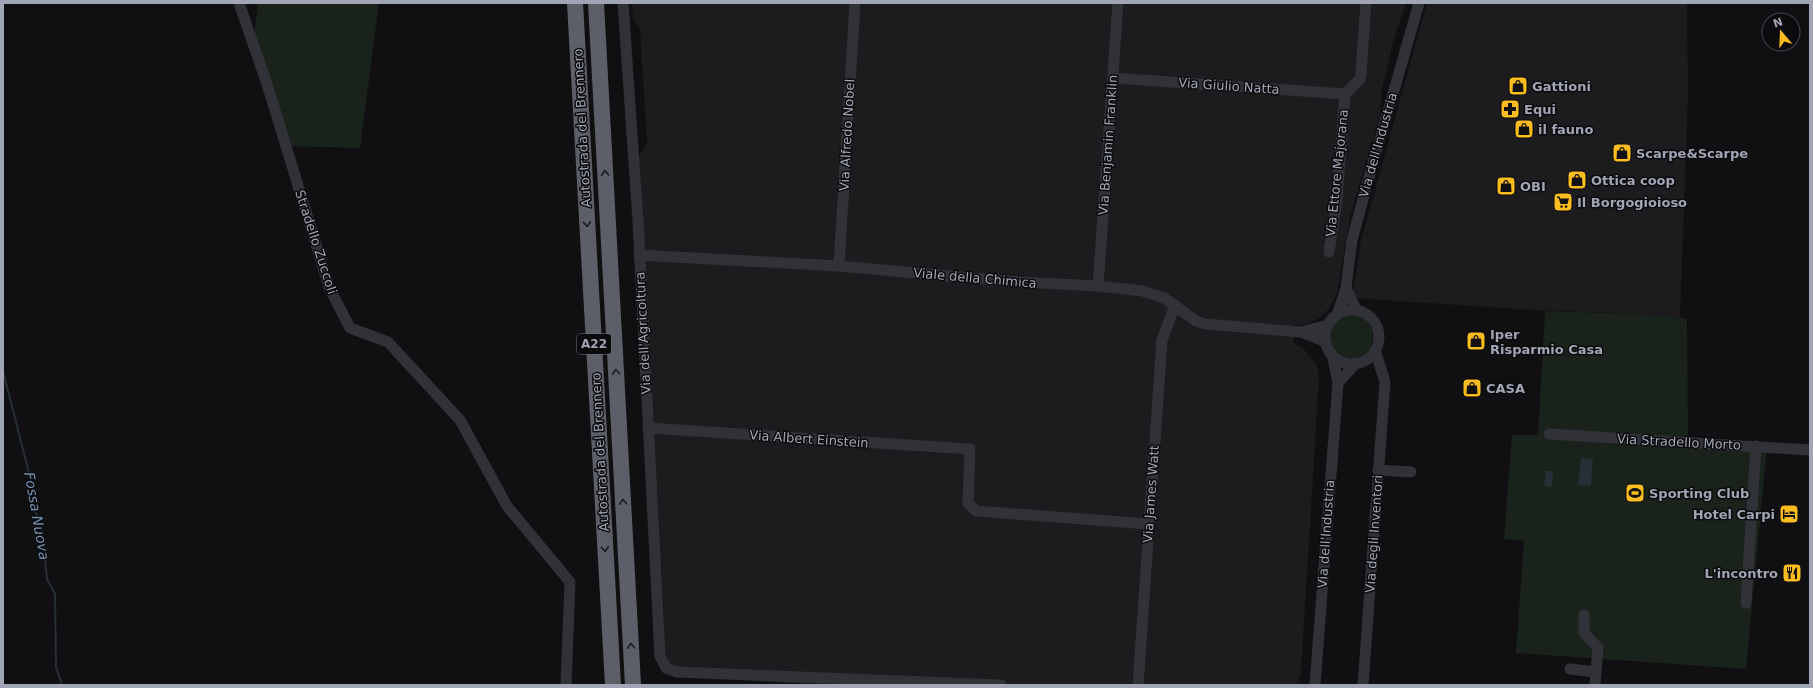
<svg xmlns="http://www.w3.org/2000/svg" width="1813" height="688" viewBox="0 0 1813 688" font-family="'DejaVu Sans',sans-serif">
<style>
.built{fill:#1c1c1f}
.green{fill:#1a221c}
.water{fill:#262e36}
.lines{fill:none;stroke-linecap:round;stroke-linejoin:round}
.stream{stroke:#262e36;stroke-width:2}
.minor{stroke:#313237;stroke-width:11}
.highway{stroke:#5d5f68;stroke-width:16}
.oneway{stroke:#1b1c1f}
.labels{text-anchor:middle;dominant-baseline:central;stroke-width:3;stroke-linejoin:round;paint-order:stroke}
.shield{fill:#0b0b0d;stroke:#747782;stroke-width:1}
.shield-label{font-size:12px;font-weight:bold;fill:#a1a5b4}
.street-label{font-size:13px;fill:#a1a5b4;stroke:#0b0b0d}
.poi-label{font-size:13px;font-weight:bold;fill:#a1a5b4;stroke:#0b0b0d;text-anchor:start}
.water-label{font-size:14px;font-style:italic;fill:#7592b2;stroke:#0b0b0d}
</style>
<rect width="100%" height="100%" fill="#101012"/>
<path class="built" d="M632,3H1406L1393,42L1382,89L1380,116L1350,216L1337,293L1329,309L1318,319L1304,325L1295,324L1294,343L1304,349L1317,366L1319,377L1301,672L1298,681L1293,685H824L769,682V676L663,670L664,618L639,156L647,143L640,28L633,19Z
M1427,3H1687L1688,95L1680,318L1643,314L1535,310L1352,298L1361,240Z"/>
<path class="green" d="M258,3H379L360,148L285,146L252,52Z
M1545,311L1643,314L1687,319L1688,440L1767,447L1746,669L1516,653L1524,541L1504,539L1512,435H1538Z
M1329 337a22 22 0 1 1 44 0a22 22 0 1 1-44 0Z"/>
<path class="water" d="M1581,458L1593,459L1591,486L1578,485Z
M1546,471H1553L1552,487L1544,486Z"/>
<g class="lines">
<path class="stream" d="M3,371L30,477L35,510L42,528L47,579L55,594L56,667L62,685"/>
<path class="minor" d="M239,3L267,84L329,287L350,328L388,342L460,420L507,506L570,582L566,685
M623,3L638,221L660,656L666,668L677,672L1001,685
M1113,78L1345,94
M1345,94L1360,79L1361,73L1366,3
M1329,252L1337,200L1345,94
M639,255L839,266L1004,281L1098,286L1143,291L1164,298L1196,321L1205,324L1301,332L1326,342
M839,266L855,3
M1098,286L1118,3
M1346,288L1357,311
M1325 337a27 27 0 1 1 54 0a27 27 0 1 1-54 0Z
M1337,315L1346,288L1352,240L1368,181L1419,3
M1301,332L1328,325
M1338,383L1356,363
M648,428L970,449L968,503L976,511L1149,524
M1549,434L1810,450
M1378,470L1411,472
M1746,603L1756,446
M1584,615V633L1598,648L1596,672
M1570,669L1596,672L1595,685
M1138,685L1162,340L1175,305
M1315,685L1338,383L1332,354
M1363,685L1385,382L1375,350"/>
<path class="highway" d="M575,3L613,685
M596,3L633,685"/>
</g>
<defs><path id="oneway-chevron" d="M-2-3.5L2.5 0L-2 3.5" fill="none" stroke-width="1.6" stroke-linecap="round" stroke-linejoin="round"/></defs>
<g class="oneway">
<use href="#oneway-chevron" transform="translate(605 173) rotate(-93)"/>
<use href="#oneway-chevron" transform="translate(587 224) rotate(87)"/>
<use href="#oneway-chevron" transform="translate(616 372) rotate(-93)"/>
<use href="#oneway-chevron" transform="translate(623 502) rotate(-93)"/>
<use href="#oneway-chevron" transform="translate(605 549) rotate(87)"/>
<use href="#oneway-chevron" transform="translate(631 646) rotate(-93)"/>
</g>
<defs>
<symbol id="shop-square" viewBox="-11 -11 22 22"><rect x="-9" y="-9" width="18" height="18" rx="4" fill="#fdbd1e" stroke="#0b0b0d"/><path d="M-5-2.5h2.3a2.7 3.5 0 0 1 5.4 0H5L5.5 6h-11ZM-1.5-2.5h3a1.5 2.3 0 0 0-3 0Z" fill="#111"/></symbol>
<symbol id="pharmacy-square" viewBox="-11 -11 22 22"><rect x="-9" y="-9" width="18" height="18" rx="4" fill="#fdbd1e" stroke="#0b0b0d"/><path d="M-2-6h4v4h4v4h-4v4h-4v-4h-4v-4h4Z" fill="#111"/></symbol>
<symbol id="supermarket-square" viewBox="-11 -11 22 22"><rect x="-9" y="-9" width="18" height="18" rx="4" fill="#fdbd1e" stroke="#0b0b0d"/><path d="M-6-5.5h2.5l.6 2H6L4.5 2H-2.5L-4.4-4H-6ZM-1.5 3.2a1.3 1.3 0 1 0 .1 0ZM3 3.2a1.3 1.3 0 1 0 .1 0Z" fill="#111"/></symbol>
<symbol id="stadium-square" viewBox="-11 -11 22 22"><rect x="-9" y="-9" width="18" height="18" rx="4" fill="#fdbd1e" stroke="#0b0b0d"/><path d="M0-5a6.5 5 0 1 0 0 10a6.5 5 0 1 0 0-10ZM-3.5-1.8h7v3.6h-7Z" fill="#111"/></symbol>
<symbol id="hotel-square" viewBox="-11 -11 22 22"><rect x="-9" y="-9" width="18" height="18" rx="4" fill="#fdbd1e" stroke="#0b0b0d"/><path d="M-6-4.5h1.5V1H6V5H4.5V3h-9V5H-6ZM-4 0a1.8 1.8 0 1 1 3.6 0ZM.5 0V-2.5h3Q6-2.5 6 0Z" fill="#111"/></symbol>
<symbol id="restaurant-square" viewBox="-11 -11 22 22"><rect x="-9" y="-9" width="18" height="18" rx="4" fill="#fdbd1e" stroke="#0b0b0d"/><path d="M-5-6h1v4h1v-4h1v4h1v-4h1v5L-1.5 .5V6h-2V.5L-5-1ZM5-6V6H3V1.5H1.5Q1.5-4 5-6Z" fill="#111"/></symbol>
</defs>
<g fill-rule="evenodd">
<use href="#shop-square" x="1507" y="75" width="22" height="22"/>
<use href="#pharmacy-square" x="1499" y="98" width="22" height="22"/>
<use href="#shop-square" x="1513" y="118" width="22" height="22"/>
<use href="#shop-square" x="1611" y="142" width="22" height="22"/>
<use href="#shop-square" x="1566" y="169" width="22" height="22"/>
<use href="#shop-square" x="1495" y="175" width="22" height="22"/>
<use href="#supermarket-square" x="1552" y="191" width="22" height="22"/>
<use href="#shop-square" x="1465" y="330" width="22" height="22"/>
<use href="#shop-square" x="1461" y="377" width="22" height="22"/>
<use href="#stadium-square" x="1624" y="482" width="22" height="22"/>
<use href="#hotel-square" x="1778" y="503" width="22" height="22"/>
<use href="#restaurant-square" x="1781" y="562" width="22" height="22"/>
</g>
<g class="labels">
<rect class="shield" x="577" y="334" width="34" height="20" rx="3"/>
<g class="shield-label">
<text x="594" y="344">A22</text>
</g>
<g class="street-label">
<text transform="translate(1229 86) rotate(4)">Via Giulio Natta</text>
<text transform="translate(582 128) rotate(-93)">Autostrada del Brennero</text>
<text transform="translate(847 135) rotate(-87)">Via Alfredo Nobel</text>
<text transform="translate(1108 145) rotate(-86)">Via Benjamin Franklin</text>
<text transform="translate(1378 145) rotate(-74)">Via dell'Industria</text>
<text transform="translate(1337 173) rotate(-84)">Via Ettore Majorana</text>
<text transform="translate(316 242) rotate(72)">Stradello Zuccoli</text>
<text transform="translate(975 278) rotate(5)">Viale della Chimica</text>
<text transform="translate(643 333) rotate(-93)">Via dell'Agricoltura</text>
<text transform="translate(809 439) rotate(4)">Via Albert Einstein</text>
<text transform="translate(1679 442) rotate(3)">Via Stradello Morto</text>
<text transform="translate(600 452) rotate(-93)">Autostrada del Brennero</text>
<text transform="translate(1151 494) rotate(-86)">Via James Watt</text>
<text transform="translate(1326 534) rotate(-86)">Via dell'Industria</text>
<text transform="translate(1374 534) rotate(-86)">Via degli Inventori</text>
</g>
<g class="poi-label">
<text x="1532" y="86">Gattioni</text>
<text x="1524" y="109">Equi</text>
<text x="1538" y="129">il fauno</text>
<text x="1636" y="153">Scarpe&amp;Scarpe</text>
<text x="1591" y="180">Ottica coop</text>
<text x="1520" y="186">OBI</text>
<text x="1577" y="202">Il Borgogioioso</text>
<text x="1490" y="334">Iper<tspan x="1490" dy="15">Risparmio Casa</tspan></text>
<text x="1486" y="388">CASA</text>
<text x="1649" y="493">Sporting Club</text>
<text x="1775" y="514" text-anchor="end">Hotel Carpi</text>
<text x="1778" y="573" text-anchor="end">L'incontro</text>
</g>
<g class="water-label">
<text transform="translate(37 516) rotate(80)">Fossa Nuova</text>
</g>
</g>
<rect width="1813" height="688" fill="none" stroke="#a1a5b4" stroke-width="8"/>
<g transform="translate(1781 32) rotate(341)"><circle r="19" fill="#0b0b0d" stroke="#474950"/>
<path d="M0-3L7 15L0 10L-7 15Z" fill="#fdbd1e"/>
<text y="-6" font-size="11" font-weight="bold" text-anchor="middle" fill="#a1a5b4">N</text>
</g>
</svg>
